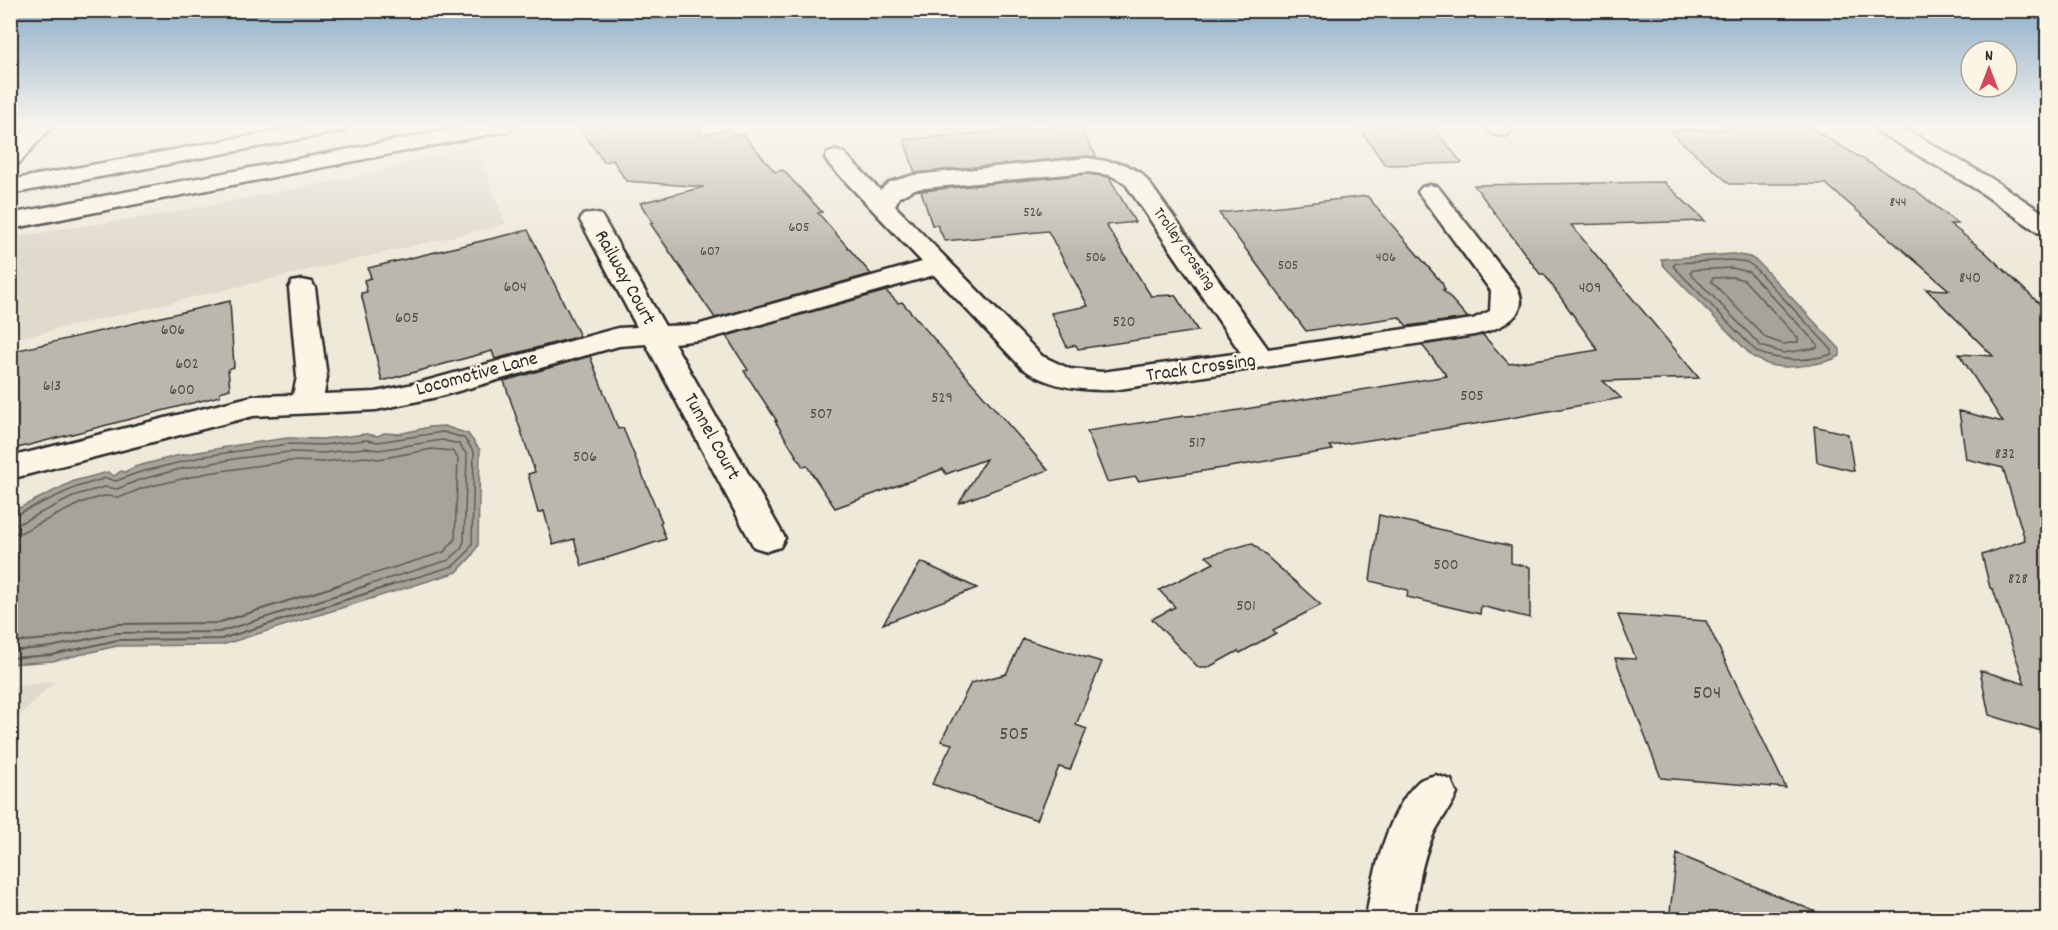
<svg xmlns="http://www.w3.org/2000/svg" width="2058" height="930" viewBox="0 0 2058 930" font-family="Dekko,sans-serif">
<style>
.built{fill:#e0dacc}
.water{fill:#a6a399;stroke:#75736d;stroke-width:1.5}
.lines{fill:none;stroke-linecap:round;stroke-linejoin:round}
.shore-far1{stroke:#5c5b57;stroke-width:1.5}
.shore{stroke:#5c5b57;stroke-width:2}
.building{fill:#bcb7ac;stroke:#2b2b2b;stroke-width:1.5}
.minor-casing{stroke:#2b2b2b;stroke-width:5}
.major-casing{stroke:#2b2b2b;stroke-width:5}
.minor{fill:#fcf5e5;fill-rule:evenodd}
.major{fill:#fcf5e5;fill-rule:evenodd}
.labels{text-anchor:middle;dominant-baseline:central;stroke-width:4.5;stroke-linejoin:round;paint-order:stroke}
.far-number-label{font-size:14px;fill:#4f4e4b}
.far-street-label{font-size:16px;fill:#2b2b2b;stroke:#fcf5e5}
.number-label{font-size:16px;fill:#4f4e4b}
.street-label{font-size:20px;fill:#2b2b2b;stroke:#fcf5e5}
.near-number-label{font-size:20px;fill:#4f4e4b}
</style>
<rect width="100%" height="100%" fill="#efe9da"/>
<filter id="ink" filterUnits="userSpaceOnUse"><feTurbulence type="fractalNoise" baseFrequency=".0167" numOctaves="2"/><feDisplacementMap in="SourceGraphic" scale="12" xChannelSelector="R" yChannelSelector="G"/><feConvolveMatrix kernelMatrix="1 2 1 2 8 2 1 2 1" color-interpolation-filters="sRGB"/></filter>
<g filter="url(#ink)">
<path class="built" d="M475,145L506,224L11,340V238L60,229L154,216L361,176L454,149Z
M55,681L11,724V687Z"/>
<path class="water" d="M1733,254L1750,257L1758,262L1840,349V356C1826,364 1787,370 1770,365C1764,363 1759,359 1753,357L1664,266L1661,259Z
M444,426L468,434L480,450L478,545L472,556L457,572L222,645L117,646L53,661L11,664V512L74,481L108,472L114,476L121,471L125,472L134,467L176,456L238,445L288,438L322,439L366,434L378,436L384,433L399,434L429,427Z"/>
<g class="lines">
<path class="shore-far1" d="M1732,260L1747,262L1754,267L1832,350V354C1807,362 1782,362 1757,352L1673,266L1676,263Z
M1732,268L1749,272L1817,344V348L1783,353L1761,346L1690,273L1693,270Z
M1732,277L1744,280L1798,338V342L1783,344L1766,338L1711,281L1713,278Z
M10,517L77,487L106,478L116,481L137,473L205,456L288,444L322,445L366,440L378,442L443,432L464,438L474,452L472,544L467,553L453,566L388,586
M10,525L18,524L79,494L105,487L117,489L139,480L180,469L240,458L289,452L323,453L365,448L379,450L442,440L459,444L467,455L464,541L461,549L449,560L364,586
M10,534L22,532L83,502L104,496L121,497L143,488L208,473L289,461L323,462L365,457L379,459L432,449L452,451L458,458L455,539L444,552L334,586"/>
<path class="shore" d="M10,642L49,639L117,624L217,623L339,585
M10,651L51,647L117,633L219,632L369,585
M10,658L52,655L117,640L221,639L393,585"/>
</g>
<path class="building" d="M578,126H700L701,135L729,129L734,135L742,133L775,172L783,170L822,212L818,213L871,274L715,318L650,223H653L640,203L704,187L626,181L613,160L604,162Z
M1062,126H1078L1097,157L1087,156L915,173L904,140Z
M1358,126H1432L1462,163L1385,165Z
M1725,126H1807L1914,189L1958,224H1950L1984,251L2048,312V733L1989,715L1980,670L2025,684L1993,589L1990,588L1982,555L2025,540L2003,468L1966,459L1959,411L2003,422L1959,354L1993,356L1926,289L1949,290L1826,184H1730L1669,131L1730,129Z
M1087,174L1109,177L1135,222L1106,225L1151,296L1175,295L1198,331L1078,349L1076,345L1067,347L1051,313L1088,306L1048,231L945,241L937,225H932L921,191Z
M1664,182L1705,221L1571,225L1699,378L1603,381L1621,398L1494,421L1330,446L1333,450L1236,466L1138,481L1136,477L1107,482L1087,431L1184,416L1208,415L1447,376L1422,345L1483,335L1509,364L1598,350L1544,274H1540L1474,185Z
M1367,196L1442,283L1445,290H1443L1468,318L1407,326L1399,317L1306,331L1219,213Z
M528,230L580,336L495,359L492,351L382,381L361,293L367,292L364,280L371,278L368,268Z
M886,291L898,303L902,302L1048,470L959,503L986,459L946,474L943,469L835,508L807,466L803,467L775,421H777L744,371L748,370L726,336Z
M230,301L234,367L228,369L230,389L220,392V396L10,450V352Z
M590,356L618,429L623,428L662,522L660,523L666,539L582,566L574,539L553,545L544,511L538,513L528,474L535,472L504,381Z
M1814,426L1848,434L1854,471L1817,462Z
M1379,515L1511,546V563L1530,567V618L1481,606L1480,614L1407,597L1408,590L1370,581Z
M1252,543L1321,605L1273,630L1276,633L1240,653L1238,651L1209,667H1198L1152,619L1175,607L1159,590L1214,563L1206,556Z
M921,562L977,588L883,624Z
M1618,615L1706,621L1786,788L1661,778L1615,658L1636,659Z
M1023,639L1102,662L1076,725L1087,729L1070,770L1059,767L1037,820L932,784L952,744L941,741L971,683L1006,674Z
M1677,854L1833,919V920H1669Z"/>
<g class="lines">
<defs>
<path id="minor" d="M29,126H52L18,164L10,166V145Z
M1486,126H1508L1511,130L1508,135C1497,137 1490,135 1486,126Z
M1874,126H1900L1992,179L2048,216V235L2039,233L1976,189L1877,131Z
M836,151L844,153L880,190L890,182L914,175L1087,158L1124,164L1141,173L1150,184L1268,349L1473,319L1490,311L1491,291L1418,192L1422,187L1430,185L1438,187L1515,285C1536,316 1496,330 1474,335L1113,390C1081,391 1049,387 1022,368L934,275L708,339L674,343L785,538L780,547L767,551L754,547L749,538L646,344L619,346L437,397L376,410L253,416L10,479V457L253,396L293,395L297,377L289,288L292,282L302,280L312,282L315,288L327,377L324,394L376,392L422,382L618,328L637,327L580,220L583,215L592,213L601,215L604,220L665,326L697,325L922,262L828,163L825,158L828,153ZM1087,172L1110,175L1125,183L1241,353L1102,372L1070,369L1042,356L895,206L899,197L915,189Z
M1435,775L1451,780L1457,794C1450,809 1440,821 1433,835C1421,862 1417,891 1414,920H1366C1371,880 1388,809 1418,782C1422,778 1430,777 1435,775Z"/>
<path id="major" d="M304,126H347L344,131L336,132L10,194V180Z
M470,126H512L509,131L501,132L10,229V214Z"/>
</defs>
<use href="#minor" class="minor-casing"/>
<use href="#major" class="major-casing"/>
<use href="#minor" class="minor"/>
<use href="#major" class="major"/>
</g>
</g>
<linearGradient id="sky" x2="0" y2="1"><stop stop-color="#8dadc8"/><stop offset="0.49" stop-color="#f8f5ee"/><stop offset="1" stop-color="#f8f5ee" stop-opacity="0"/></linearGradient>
<rect width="2058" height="256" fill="url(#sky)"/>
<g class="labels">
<g class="far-number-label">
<text x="1898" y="203">844</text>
<text x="1033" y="213">526</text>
<text x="799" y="228">605</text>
<text x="710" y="252">607</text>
<text x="1096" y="258">506</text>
<text x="1386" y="258">406</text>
<text x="1288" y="266">505</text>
</g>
<g class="far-street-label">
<text transform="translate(1184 249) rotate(55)">Trolley Crossing</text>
</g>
<g class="number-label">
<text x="1970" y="278">840</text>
<text x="515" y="287">604</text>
<text x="1590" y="288">409</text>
<text x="407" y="318">605</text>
<text x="1124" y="322">520</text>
<text x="173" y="330">606</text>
<text x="187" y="364">602</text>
<text x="52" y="386">613</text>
<text x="182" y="390">600</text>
<text x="1472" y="396">505</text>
<text x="942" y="398">529</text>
<text x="821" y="414">507</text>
<text x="1197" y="443">517</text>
<text x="2005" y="454">832</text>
<text x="585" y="457">506</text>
<text x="1446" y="565">500</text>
<text x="2018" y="579">828</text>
<text x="1246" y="606">501</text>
</g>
<g class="street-label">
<text transform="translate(624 278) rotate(61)">Railway Court</text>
<text transform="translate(1201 369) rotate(-8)">Track Crossing</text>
<text transform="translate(477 375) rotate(-15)">Locomotive Lane</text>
<text transform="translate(711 437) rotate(61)">Tunnel Court</text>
</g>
<g class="near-number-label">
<text x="1707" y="694">504</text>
<text x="1014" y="735">505</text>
</g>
</g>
<rect width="2058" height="930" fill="none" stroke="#fcf5e5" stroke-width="36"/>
<rect x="18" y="18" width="2022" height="894" fill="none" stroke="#2b2b2b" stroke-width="2" filter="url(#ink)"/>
<g transform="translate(1989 69)"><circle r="28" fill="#fcf5e5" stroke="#a8a49b" stroke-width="1.5"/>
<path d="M0-4.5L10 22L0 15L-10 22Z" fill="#d1495b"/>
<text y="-9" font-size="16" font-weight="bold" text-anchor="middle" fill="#2b2b2b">N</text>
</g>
</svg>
